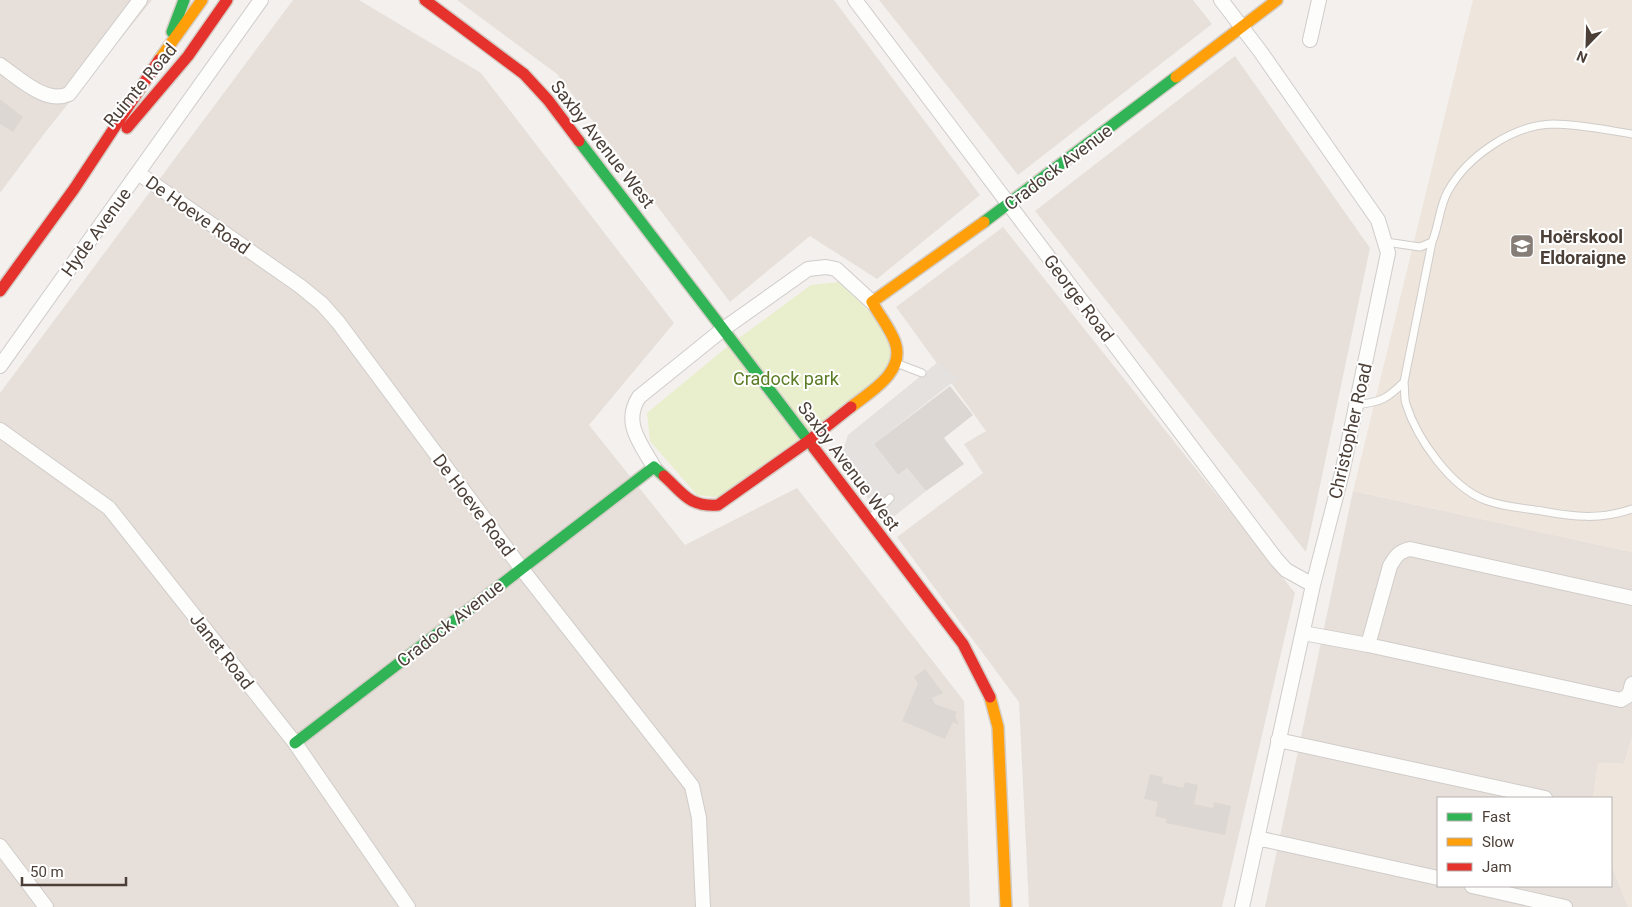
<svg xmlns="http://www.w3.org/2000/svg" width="1632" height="907" viewBox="0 0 1632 907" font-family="Roboto,sans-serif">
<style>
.residential{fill:#e7e0da}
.education{fill:#eee5dc}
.green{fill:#e9eecc}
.parking{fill:#e5e1de}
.building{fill:#dcd7d3}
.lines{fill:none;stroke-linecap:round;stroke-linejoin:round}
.lane-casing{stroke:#d0ccc9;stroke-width:9}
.street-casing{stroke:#d0ccc9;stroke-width:16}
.fast-casing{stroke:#d4ccc5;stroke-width:14}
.slow-casing{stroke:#d4ccc5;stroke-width:14}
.jam-casing{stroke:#d4ccc5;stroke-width:14}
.lane{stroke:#fdfdfc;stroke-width:7}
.street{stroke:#fdfdfc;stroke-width:14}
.fast{stroke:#30b455;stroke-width:11}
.slow{stroke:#ff9f0a;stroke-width:11}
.jam{stroke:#e5322d;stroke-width:11}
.labels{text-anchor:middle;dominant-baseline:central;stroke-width:4;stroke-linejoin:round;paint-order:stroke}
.street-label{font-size:18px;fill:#4b3f37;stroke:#fff}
.poi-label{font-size:18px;font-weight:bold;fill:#4b3f37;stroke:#fff;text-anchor:start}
.park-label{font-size:18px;fill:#5a7c24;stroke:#fff}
</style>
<rect width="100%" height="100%" fill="#f3f0ed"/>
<path class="residential" d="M0,0H152L47,130L0,193Z
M293,0H359L481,73L674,323L589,425L685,545L797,488L964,701L970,907H0V393Z
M457,0H834L980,195L877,279L810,236L730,302L557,74Z
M879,0H1193L1212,24L1018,175Z
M1235,56L1370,248L1306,552L1035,211Z
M1003,227L1295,593L1222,907H1029L1019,702L897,537L983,473L964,444L986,431L896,307Z
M1353,491L1632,552V737L1624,764L1598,763L1593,798H1438V886H1611V864L1628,907H1265Z"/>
<path class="education" d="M1473,0H1632V552L1353,491Z
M1632,737V907H1628L1611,864V798H1593L1598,763L1624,764Z"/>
<path class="green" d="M838,282C859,302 895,328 890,361C889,367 885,374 882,380L723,498L697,495L650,441L647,413L727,347L811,285Z"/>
<path class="parking" d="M938,362L958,378L874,444L898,475L907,468L926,491L887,522L839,463L848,435Z"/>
<path class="building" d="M0,99L23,117L13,132L0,124Z
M950,386L973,415L944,438L964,464L926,491L907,468L898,475L874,444Z
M925,669L943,693L932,698L935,704L957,712L955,715L959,725L953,722L945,739L902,721L918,684L914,677Z
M1150,774L1163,777L1162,783L1183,788L1185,782L1198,785L1194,804L1213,808L1214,802L1231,806L1225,835L1166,823V819L1155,816L1158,802L1144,799Z"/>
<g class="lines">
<defs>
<path id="lane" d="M1386,242L1420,247L1432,242C1439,226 1439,207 1448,191C1467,157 1512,125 1553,124C1579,124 1606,130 1632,134
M1432,242L1404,382C1405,389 1404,398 1406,404C1417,439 1451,487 1485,500C1503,507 1523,508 1542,511C1574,517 1600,520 1632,509
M896,363L922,373
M1356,405C1381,402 1387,399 1404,382
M869,520L890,498"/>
<path id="street" d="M855,0L1276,559L1286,570L1313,585
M1221,0L1260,51L1378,220L1388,253L1342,473L1313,585L1242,907
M1310,40L1319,0
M0,65C18,77 46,105 69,94L140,0
M138,173L300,286L322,304L338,322L521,568L692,786L699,818L703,907
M0,366L261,0
M0,430L109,508L295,743L408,907
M654,467C641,444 622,423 639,397L722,330L808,269L826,267L836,269L872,302
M1303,633L1368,645L1621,700L1629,695L1632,684
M1368,645L1390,566C1396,556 1398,552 1410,549L1632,598
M1278,740L1545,798
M1257,838L1438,878
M0,846L46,907
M1472,886L1565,907"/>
<path id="fast" d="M172,32L184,0
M579,141L814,448
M984,222L1176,77
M295,743L654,467L664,476"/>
<path id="slow" d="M159,60L202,0
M1176,77L1277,0
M851,407C870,392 906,372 895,342C890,328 879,315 872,302L984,222
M990,697L998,727L1006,907"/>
<path id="jam" d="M425,0L524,74L548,100L579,141
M127,128L188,56L227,0
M0,291L74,189L159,60
M814,448L963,644L990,697
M664,476C684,494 689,507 718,505L807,442L851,407"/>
</defs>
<use href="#lane" class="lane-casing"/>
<use href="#street" class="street-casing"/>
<use href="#fast" class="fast-casing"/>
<use href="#slow" class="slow-casing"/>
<use href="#jam" class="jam-casing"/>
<use href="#lane" class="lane"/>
<use href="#street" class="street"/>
<use href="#fast" class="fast"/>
<use href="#slow" class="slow"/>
<use href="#jam" class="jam"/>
</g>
<defs>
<symbol id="school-square" viewBox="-11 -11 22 22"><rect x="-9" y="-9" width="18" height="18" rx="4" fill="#867d77" stroke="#fff"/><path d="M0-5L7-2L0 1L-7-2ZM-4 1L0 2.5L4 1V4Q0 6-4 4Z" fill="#fff"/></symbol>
</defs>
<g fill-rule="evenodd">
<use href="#school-square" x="1508" y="232" width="28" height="28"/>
</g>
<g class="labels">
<g class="street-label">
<text transform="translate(140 85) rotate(-50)">Ruimte Road</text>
<text transform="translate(603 144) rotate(52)">Saxby Avenue West</text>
<text transform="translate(1058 167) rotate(-37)">Cradock Avenue</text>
<text transform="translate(198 215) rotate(35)">De Hoeve Road</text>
<text transform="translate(96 232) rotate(-54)">Hyde Avenue</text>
<text transform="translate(1079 298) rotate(53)">George Road</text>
<text transform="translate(1350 431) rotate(-77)">Christopher Road</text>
<text transform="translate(849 466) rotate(53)">Saxby Avenue West</text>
<text transform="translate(474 505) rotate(53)">De Hoeve Road</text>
<text transform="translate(450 623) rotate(-38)">Cradock Avenue</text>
<text transform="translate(222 651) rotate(52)">Janet Road</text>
</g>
<g class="poi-label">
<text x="1540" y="236">Hoërskool<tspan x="1540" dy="21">Eldoraigne</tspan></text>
</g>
<g class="park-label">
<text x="786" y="378">Cradock park</text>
</g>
</g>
<rect x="1437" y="797" width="175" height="90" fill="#ffffff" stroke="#b7b2af"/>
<rect x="1447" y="813" width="25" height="8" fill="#30b455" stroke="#b7b2af"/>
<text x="1482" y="822" font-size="15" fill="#4b3f37">Fast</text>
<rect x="1447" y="838" width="25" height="8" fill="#ff9f0a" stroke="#b7b2af"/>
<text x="1482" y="847" font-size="15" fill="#4b3f37">Slow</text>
<rect x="1447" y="863" width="25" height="8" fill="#e5322d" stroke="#b7b2af"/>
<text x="1482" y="872" font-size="15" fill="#4b3f37">Jam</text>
<g transform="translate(1587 45) rotate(203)" stroke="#ffffff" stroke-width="4" paint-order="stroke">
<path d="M0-4L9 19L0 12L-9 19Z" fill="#4b3f37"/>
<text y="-8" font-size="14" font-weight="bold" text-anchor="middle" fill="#4b3f37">N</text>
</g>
<path d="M22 877v8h104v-8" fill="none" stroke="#4b3f37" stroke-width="2.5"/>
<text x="30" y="877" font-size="15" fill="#4b3f37" stroke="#ffffff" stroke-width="4" paint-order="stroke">50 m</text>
</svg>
